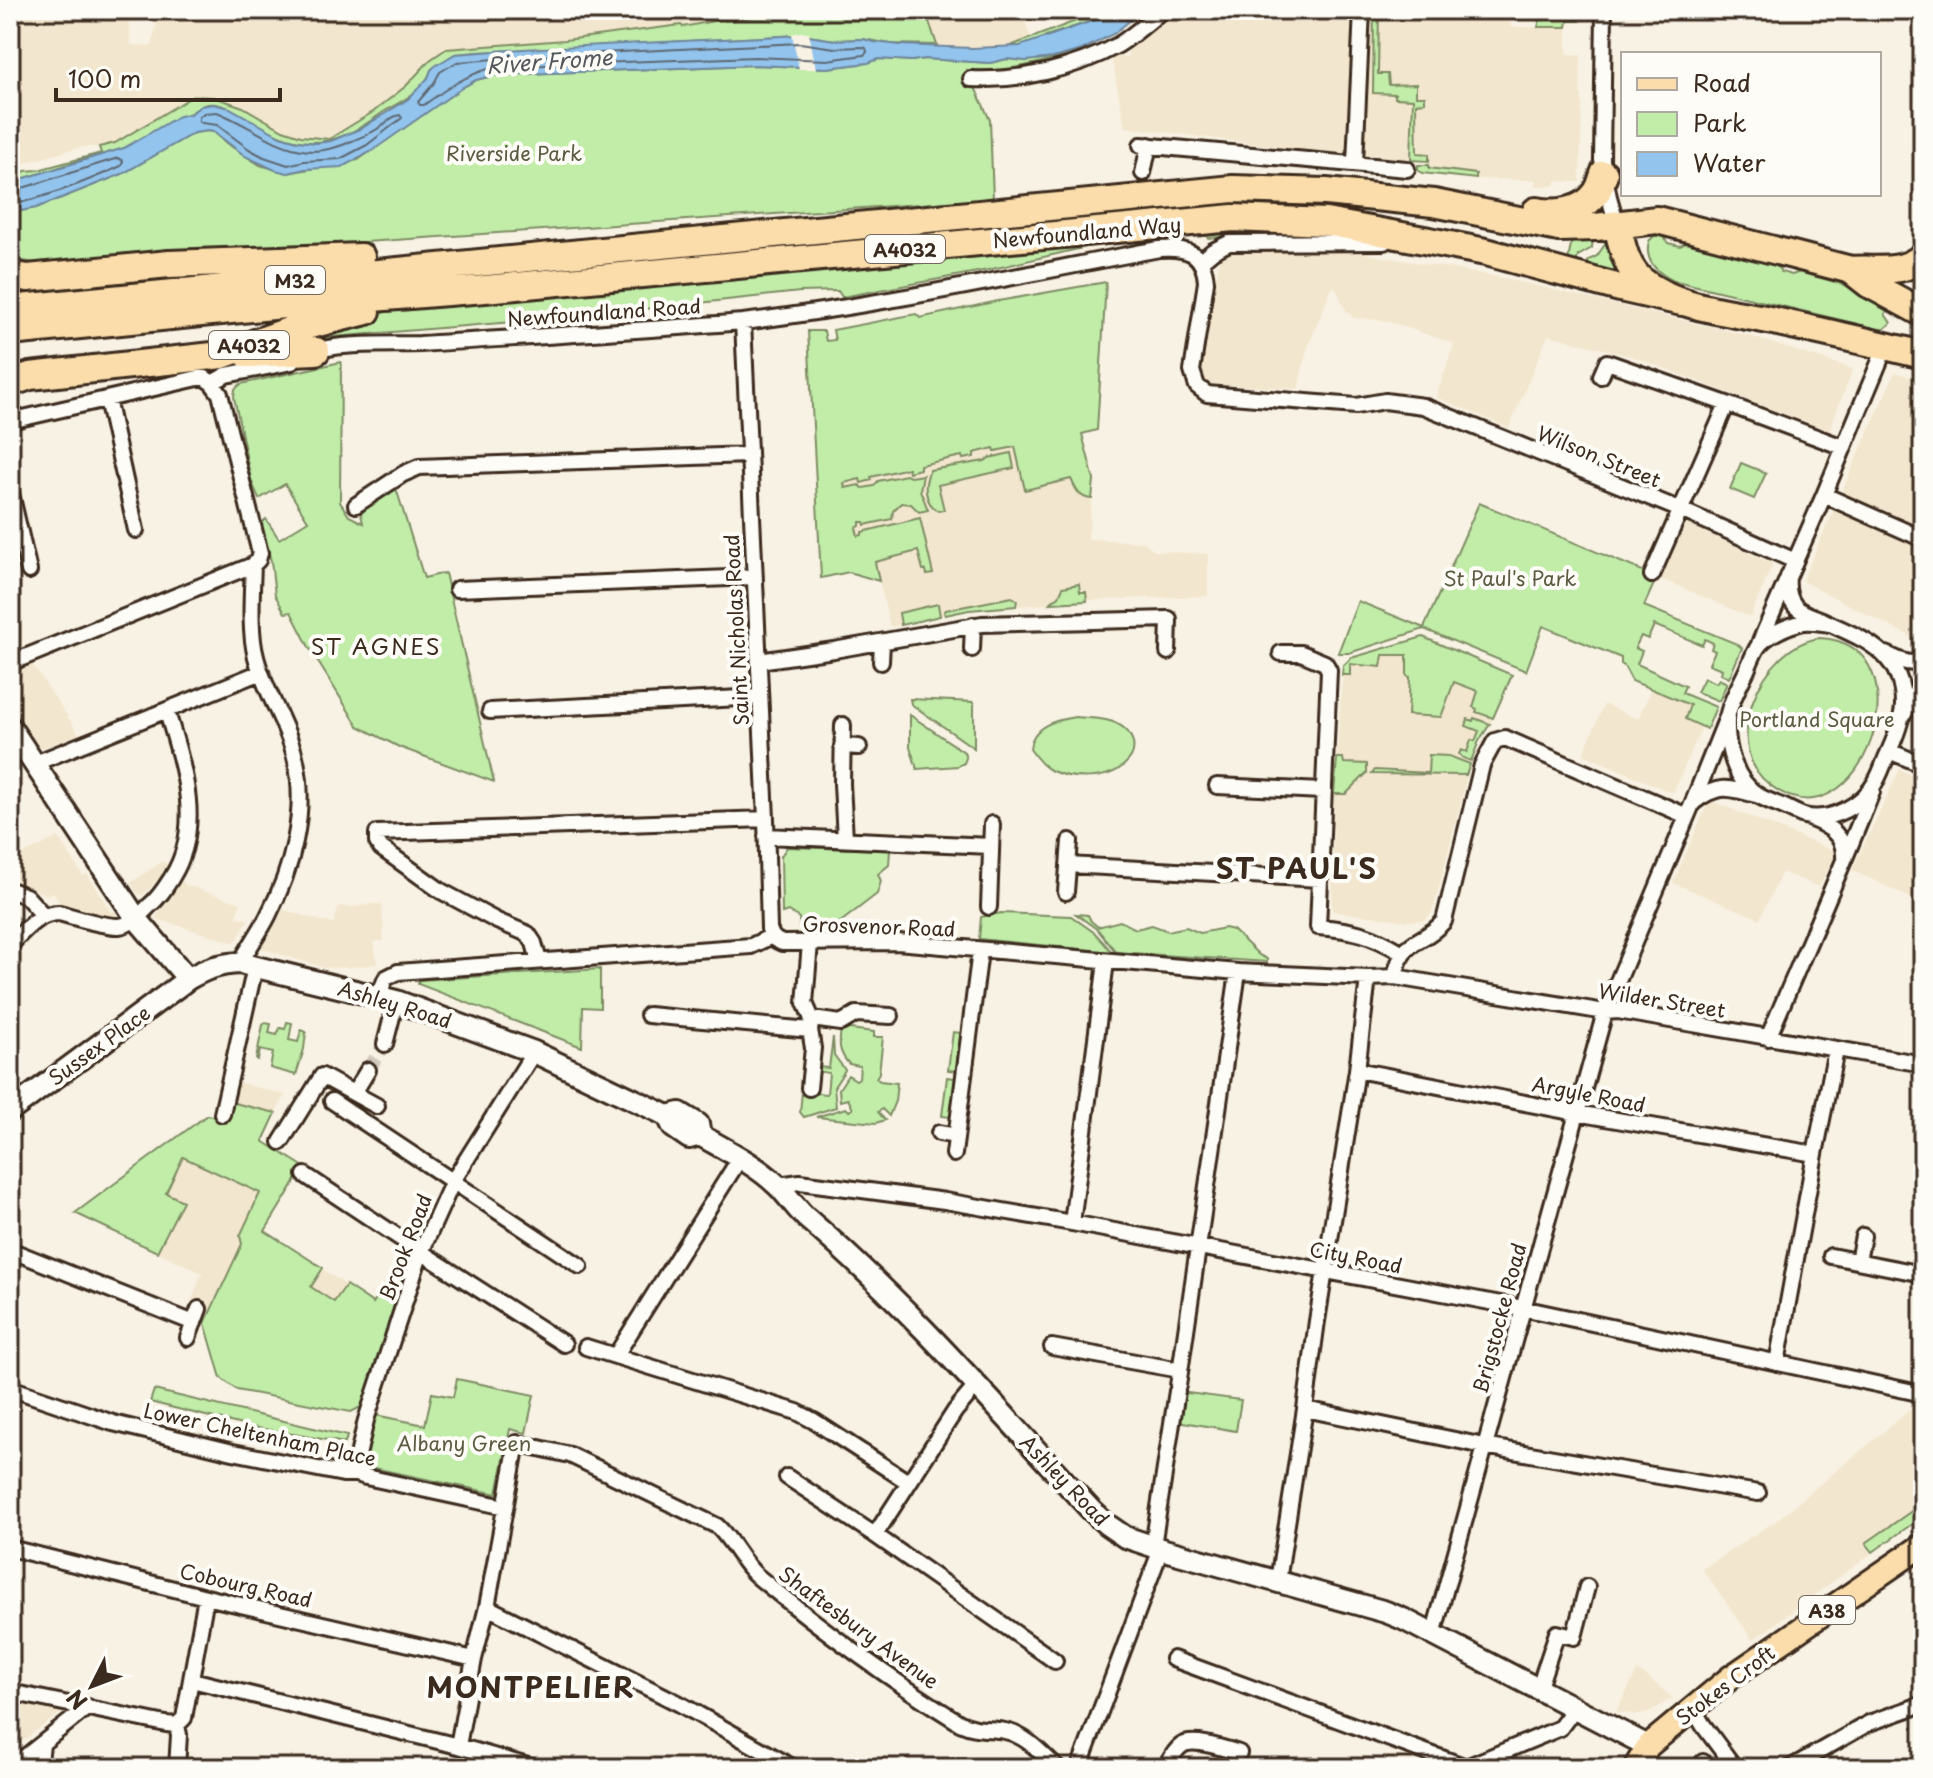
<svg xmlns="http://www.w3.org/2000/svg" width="1933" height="1778" viewBox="0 0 1933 1778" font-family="'Playpen Sans',sans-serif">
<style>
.built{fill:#f3e6ce}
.green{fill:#c1eda9;stroke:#7e8c64;stroke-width:2}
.water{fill:#92c4ee;stroke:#6f869b;stroke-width:2}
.pier{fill:#f8f2e4}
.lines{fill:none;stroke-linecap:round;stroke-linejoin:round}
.shore{stroke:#5e6871;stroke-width:2}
.street-tunnel{stroke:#d2cabc;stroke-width:14;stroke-dasharray:14 7;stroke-linecap:butt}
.street-casing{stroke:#3b2a1e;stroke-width:20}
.secondary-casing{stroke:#3b2a1e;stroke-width:26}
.primary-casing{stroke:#3b2a1e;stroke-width:28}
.highway-casing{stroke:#3b2a1e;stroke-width:32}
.street{stroke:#fdfcf7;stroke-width:14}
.secondary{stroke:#fdfcf7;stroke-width:20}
.primary{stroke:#fbddab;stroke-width:22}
.highway{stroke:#fbddab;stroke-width:26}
.labels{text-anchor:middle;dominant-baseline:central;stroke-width:8;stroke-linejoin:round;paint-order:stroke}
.shield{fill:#fdfcf7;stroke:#75695f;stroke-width:2}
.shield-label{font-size:18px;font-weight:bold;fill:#3b2a1e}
.park-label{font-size:20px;fill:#5c5b41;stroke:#fdfcf7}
.street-label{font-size:20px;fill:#3b2a1e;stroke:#fdfcf7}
.water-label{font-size:22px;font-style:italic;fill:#55585c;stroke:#fdfcf7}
.neighbourhood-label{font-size:22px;letter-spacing:2px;fill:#3b2a1e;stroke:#fdfcf7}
.district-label{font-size:28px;font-weight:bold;letter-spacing:2px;fill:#3b2a1e;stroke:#fdfcf7}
</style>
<rect width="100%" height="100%" fill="#f8f2e4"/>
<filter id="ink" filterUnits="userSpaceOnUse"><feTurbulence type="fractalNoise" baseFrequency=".0125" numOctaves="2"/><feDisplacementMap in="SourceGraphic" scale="16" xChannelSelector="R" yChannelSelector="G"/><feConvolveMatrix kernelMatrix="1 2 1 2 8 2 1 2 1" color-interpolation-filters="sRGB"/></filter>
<g filter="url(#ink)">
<path class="built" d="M10,10H128L131,45L152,46L159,10H254L301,15L374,10H784L686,41L681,25L565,40L446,49L430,60L406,86L373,112L329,139L301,136L283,130L243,107L193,96L115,143L99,147H81L18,165L10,169Z
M925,10H1020L1031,37L1008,47L972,48L937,45Z
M1177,10H1486L1497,12V16H1511L1510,27H1538L1540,20L1545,16H1574L1579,21H1567V54L1581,55L1580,94L1582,95L1580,182L1556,181L1555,186H1535V180L1476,179L1422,173L1418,170V165H1429V161L1310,151L1125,127L1112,60L1118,56L1127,57L1129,49Z
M1339,249L1499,277L1750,336L1853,369L1829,431L1634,357L1548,335L1509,428L1436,397L1454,344L1388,321L1354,318L1346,311L1335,286L1331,290L1307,349L1298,389L1197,383L1221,252Z
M1895,372L1923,381V643L1802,581Z
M1015,446L1094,480L1088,539L1144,542L1155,551L1208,554V596L1093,600L969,610L890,627L879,581L849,572L821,578L816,490L908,468L910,471L919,469V465L994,448L996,451Z
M1675,518L1773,564L1750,617L1650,574Z
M1423,637L1512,675L1495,715L1479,741L1471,761L1435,904L1430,915L1424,920L1407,921L1332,911L1334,794L1343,666L1351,658Z
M33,665L79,734L44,748H40L10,703V674Z
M1651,689L1691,705L1685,719L1702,727L1673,793L1583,754L1604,704L1638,719Z
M1900,769L1923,782V904L1852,870Z
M1709,800L1837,852L1819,887L1782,872L1760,919L1673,883Z
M58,837L83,876L87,874L111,912L115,911L118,915L113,917L61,905L53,892L48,895L10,880V861Z
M163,861L169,868L143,895L138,894L130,883Z
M180,879L185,885L241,903L236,916L248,920L237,940L233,942L156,919V916L166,903Z
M382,903L384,941L374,942L377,964L355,967L325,968L263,949L262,946L283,910L333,924L339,906L350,907Z
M234,1081L285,1095L262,1141L304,1167L265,1231L354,1290L363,1406L351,1412L237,1390L221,1378L205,1323L211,1311L191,1302L202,1273L75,1213L207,1115L226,1119Z
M1917,1404L1923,1406V1516L1753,1640L1702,1569L1777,1520Z
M1637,1671L1644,1674L1673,1698L1648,1713L1639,1715L1616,1712Z
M10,1700L21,1702L62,1712L10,1750Z"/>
<path class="green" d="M770,10H871L872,12L882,10H925L937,45L891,44L863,39L835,40L801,35L478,52L455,54L431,70C424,93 400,101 382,113C326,154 296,149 238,114C227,107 217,101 204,105C198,107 194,112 188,114C165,123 146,139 124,148C113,153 100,154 89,158C68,164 46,172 25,178L10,185V181L25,171L38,170L101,153L99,147L115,143L193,96L214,97L243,107L283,130L301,136L329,139L373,112L406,86L430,60L446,49L565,40L681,25L683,27L724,19L725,21L751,17L760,12Z
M1104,10H1112L1095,20L1046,36L1036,42L1020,46L1008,47Z
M1374,10H1379L1378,74H1388L1389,85L1416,84V96H1425V102L1416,103L1417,153L1429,154V161L1411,160L1413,99L1395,98V94L1373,93Z
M1545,16H1574L1579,21H1568L1567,27H1538L1540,20Z
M1082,50C1045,63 1006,73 967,70L990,120L993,199L235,251L60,267L10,259V213L36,208L122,174L194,133L208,131L214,132L226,143L260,165L288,173L358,160L463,87L476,80L496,75L755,65L827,68L867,63L879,59L912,61L925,59L990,63L1007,59L1026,61L1055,57Z
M1418,165H1429V168L1476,174V179L1422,173L1418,170Z
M1205,226L1292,229V234L1248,235L1208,238L1203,233L1121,239L988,270L842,297L838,291L800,292L560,318L308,339L359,316L522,292Z
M1662,235L1668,243L1680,246L1690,241L1775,263L1781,272L1792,275L1800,272L1856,288L1892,303L1885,314L1891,323L1883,330L1672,280C1656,272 1644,260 1649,241L1654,236Z
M1593,237L1592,248L1578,256L1576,264L1568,261L1572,239Z
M1606,243L1612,261L1624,276L1586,267L1589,260L1597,256Z
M1106,282L1097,430L1082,434L1094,480L1092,499C1079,498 1076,490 1071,479L1025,490L1015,447L995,451L994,448L974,453V457L963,459L962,456L920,465V469L909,472L908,468L871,477L872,480L861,483L860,479L844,483L845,488L859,485L863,488L874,486L878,481L906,475L910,477L923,475L920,490L928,510L919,512L911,504L901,503L893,511L892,519L865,525L864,522H860V526L856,528L858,536L862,535V532L920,518L933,574L927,575L926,570H923L918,551L875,562L879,581L849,572L821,578L808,331H824L826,341L835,340L833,330L916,314L920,318L998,301Z
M341,362L340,502L349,516L363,523L361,514L367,507L396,488L424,578L445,573L494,782L399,747L358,726L310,649L291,612L285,613L275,595L271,561L261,523L266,519L279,539L308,521L285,484L259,499L251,480L234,397L235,389L241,384Z
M1011,453L1014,468L938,485L944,510L938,511C924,502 923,485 930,470L985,461L989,458Z
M1741,463L1766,473L1754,499L1730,489Z
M1479,503L1657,577L1644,606L1737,644L1742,648L1729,678L1721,674L1722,669L1709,664L1715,651L1711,649L1713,643L1705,639L1702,645L1654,625L1648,639L1641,636L1635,648L1642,651L1637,664L1685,686L1682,693L1716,707L1707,729L1685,719L1690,705L1632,681L1624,666L1621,664V658L1543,626L1526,671L1424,629L1349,653H1338L1358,601L1424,628Z
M1079,584L1080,592H1086L1087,601L1050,603L1059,596L1063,587Z
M1012,597L1017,600L1016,606L969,610L945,615L944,612L946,610Z
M938,604L940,616L901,625L899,613Z
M1423,637L1512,675L1493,718L1476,712L1477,709L1473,707L1478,691L1454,682L1441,717L1408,715L1410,677L1407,676V655H1383L1381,667L1350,664V675H1342L1343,666L1351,658Z
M1820,638C1933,644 1860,855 1770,785C1718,746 1761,646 1820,638Z
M1704,678L1716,683L1719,679L1727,683L1719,701L1697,692Z
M910,699L974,702V748L911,704Z
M910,715L964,752L966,758L964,763L958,766L917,769L910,747Z
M1075,717C1097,718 1127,718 1133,743C1135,752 1130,760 1124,765C1107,781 1072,780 1052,771C1042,766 1036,758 1030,749C1032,725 1056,720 1075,717Z
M1474,718L1490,724L1479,741L1471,761L1463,758L1459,754L1461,750L1467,752L1471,740L1475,741L1479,731L1466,726L1468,719L1473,721Z
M1429,755L1449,756L1470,764L1466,775L1372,774L1375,770L1428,773Z
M1337,758H1343L1344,763L1367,764V773L1346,794H1334Z
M787,847L890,850L889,865L878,874L881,881L877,894L825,934L800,930L799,918L788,911L782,913L781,856Z
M1001,913L1071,916L1095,933L1112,952L979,939L981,917Z
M1076,914L1088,915L1091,921L1098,927L1120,921L1136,929L1152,925L1168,931L1186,927L1200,933L1225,928L1233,930L1259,955L1267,959V962L1116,952L1098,930Z
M600,969V1008L583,1007L582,1047L418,984L419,980Z
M287,1022L292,1023L289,1040L298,1042L301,1030L306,1032L304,1049L296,1075L270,1068L273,1053L260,1050L258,1060L256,1059L263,1025L265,1023L271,1024L269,1033L277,1035L280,1028L285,1029Z
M841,1028L874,1032V1037H883L879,1073L876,1078L880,1081L897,1083L895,1101L889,1116L882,1109L878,1112L885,1120L876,1123L816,1117L846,1108L849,1111L853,1109L848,1099L840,1101L839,1089L848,1075L856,1080L859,1078L860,1066L849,1064C838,1052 839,1044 841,1028Z
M953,1032L961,1033L956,1071L948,1070Z
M833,1037L834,1055L845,1070L834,1087L836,1107L804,1117L800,1112L802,1092L827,1094L829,1073L816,1071L817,1067L829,1068Z
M947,1077L955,1078L950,1117L942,1116Z
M230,1102L276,1113L263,1141L304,1167L265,1231L323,1268L311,1287L334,1302L346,1285L373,1303L406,1254L409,1257L363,1406L351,1412L237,1390L221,1378L205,1323L242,1244L240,1236L260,1193L183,1157L166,1193L183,1201L157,1252L75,1213L207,1115L226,1119Z
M457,1379L534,1395L526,1433L510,1429L497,1494L364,1466L375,1415L425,1425L432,1393L453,1397Z
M154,1390L347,1436L345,1443L246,1426L150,1402Z
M1180,1392L1241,1400L1236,1431L1177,1421Z
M1923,1503V1516L1873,1552L1866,1543Z"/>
<path class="water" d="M1112,10H1142L1115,33L1082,50L1053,58L1026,61L1007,59L990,63L925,59L912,61L879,59L868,63L827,68L755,65L496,75L476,80L463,87L372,151L342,167L305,169L288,173L275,170L245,156L214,132L208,131L194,133L122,174L36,208L10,213V185L25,178L124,148L179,116L190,114L201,106L213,104L230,108L280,136L297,141L317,143L331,141L362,128L408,99L428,78L431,70L435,66L455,54L522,49L801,35L835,40L863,39L874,42L900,45L972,48L1020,46L1095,20Z"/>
<path class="pier" d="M800,32L809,33L816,69H799L792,34Z"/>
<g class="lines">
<path class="shore" d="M800,43L835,48L862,47L866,48L867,52L864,55L827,60L755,57L495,67C467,74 447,88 424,105H420L418,102L434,83L440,72L457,62L523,57Z
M217,112C265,131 295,169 352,141C361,137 373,133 380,127C388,122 391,116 400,115L402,118L367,145L340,159L304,161L288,165L264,157L249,149L217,125L202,123L199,121V117L204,113Z
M10,192L118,158L123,161L121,166C86,182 48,197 10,205"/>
<path class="street-tunnel" d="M368,1070L385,1044"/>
<defs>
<path id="street" d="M1604,10L1602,160L1609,197L1617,225
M971,79C1021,81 1074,69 1118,45C1134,35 1148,22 1163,10
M1141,145L1407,169
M1355,163L1362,10
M1143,173L1149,145
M1201,261L1213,251L1229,243L1384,242
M743,322L766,819L769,929L772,936
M311,353C334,342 392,345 420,344C527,337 635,331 743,322C882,305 1020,275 1159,249C1186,247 1204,252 1206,282L1192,371L1197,386L1207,394L1356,406L1385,401L1423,406L1681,510L1795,561
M1601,376L1607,362L1727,404L1843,447
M212,383L226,375L292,362
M107,399L136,530
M10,421L198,378H205L212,383
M10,489L29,571
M1824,495L1923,539
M356,505L403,474L419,467L748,455
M1652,575L1727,404
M1788,577C1787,588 1788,598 1795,606C1801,613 1813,616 1822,620C1863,639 1904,652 1903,706C1902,723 1893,743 1886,758C1883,766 1880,774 1876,781C1864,804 1831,823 1804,816C1796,813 1789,809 1782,806C1774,803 1766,800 1759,796C1735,781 1726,748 1727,721C1727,707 1741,683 1747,670C1750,663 1753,655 1757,648C1765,635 1789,625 1804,622C1812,621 1821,623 1829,624
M457,589L754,577
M1759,644L1824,495L1886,346
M972,649L973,625
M1281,653H1301L1325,663L1329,670L1318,927C1354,930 1371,934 1403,953
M1886,654C1900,660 1909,666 1923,661
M759,661L834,650L982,624L1169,619L1168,652
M881,662L882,642
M10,663L253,565L258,560L260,553L220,394L212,383
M490,711L760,697
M1904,714L1923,679
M843,725L842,784L845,839
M842,746L859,747
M1889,751L1923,765
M33,764L261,672
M1217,786L1322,791
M1694,802C1717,784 1729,787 1756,795
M1811,819C1829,826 1845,836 1844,857
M766,836L991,846
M1068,865L1320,879
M10,890L26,896L44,916
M1066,892L1070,841
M989,907L992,824
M772,936L776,940L782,943L897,942L1238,972L1368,978L1395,977L1605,1012L1618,1011L1923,1064
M10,945C24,931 37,913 59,913C74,917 105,927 119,926C131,925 141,914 149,906C159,898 165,888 172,877C204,826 183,765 167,712
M539,961L534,943L528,934L497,921L441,891L381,848L377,842V833L766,819
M240,963C249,947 260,932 268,916C292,869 307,813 296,761C288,724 265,693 256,657C249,631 252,593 253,565
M1395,977C1403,935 1421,947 1444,921L1482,765L1495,741L1505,738L1687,816
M379,995L386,978L398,972L751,946L772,936
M648,1015L810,1030
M812,1019L841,1023L856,1014L891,1016
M1768,1038C1803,956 1839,875 1872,792
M385,1044L396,1001
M1357,1070L1576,1113L1815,1154
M809,1088L813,1048L810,1030L812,1019L805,1003L810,943
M354,1093L368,1070
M332,1101L580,1266
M222,1114L255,967
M939,1133L956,1136
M281,1142L322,1076L377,1106
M954,1154L980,951
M305,1175L421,1252L564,1344
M778,1185L800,1182L862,1190L945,1201L1072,1223L1522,1308L1923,1394
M1072,1223L1106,962
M10,1250L194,1323
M1831,1256L1923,1274
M1858,1261L1863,1236
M188,1338L199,1309
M586,1347L797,1412L814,1421L908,1482
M1052,1347L1180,1370
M616,1355L740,1158
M1777,1363L1815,1154L1836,1050
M1178,1386L1238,972
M10,1388L113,1423L233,1452L343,1474H357L366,1477L505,1507
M1305,1409L1484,1446L1758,1493
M357,1474L355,1469L366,1420L421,1252L453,1181L534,1052
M787,1477L875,1535L1055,1661
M875,1535L955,1411L976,1386
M1153,1546L1177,1391
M10,1548L206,1597L474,1659
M1278,1581L1305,1409L1317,1321L1357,1070L1368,978
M487,1607L678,1703L794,1768
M1433,1635L1605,1012L1693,802L1727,717
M1173,1659L1466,1767
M192,1680L458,1746L535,1768
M1538,1690L1557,1633L1574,1637L1587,1587
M10,1692L166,1724L177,1725
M1693,1708L1703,1725L1735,1768
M458,1746L474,1659L487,1607L517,1443L570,1455L717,1526C733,1541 741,1562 757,1576C821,1629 889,1679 960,1723C978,1731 987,1728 1005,1731C1026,1735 1042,1754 1057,1768
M11,1768L88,1707
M39,1768L42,1745
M177,1768L179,1735L177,1725L184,1718L206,1597
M1079,1768L1161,1549
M1165,1768C1170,1761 1174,1751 1181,1746C1192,1737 1226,1749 1239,1753
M1464,1768L1560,1728L1574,1709
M1703,1768V1762
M1790,1768L1869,1723L1923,1704"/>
<path id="secondary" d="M10,727L136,918L188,979
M10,1111L188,979C205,969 219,964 240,963L396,1001L534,1052L668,1116L673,1127L689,1138L700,1135C726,1150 755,1164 777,1185C789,1196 797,1211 810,1221C912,1309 1000,1412 1091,1510L1106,1524L1125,1537L1161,1549L1386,1612L1403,1619L1648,1746
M668,1116L680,1113L698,1124L700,1135"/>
<path id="primary" d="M1635,1768L1648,1746L1731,1677L1923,1545"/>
<path id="highway" d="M1536,211C1556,215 1583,212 1596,193C1600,188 1602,180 1604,174
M1617,225C1622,244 1625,266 1641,280C1675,308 1732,312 1774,321C1824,332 1874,343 1923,355
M1851,270C1876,268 1903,275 1923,256
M10,275L28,278L169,264L361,257
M10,309L1233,189L1326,192L1434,203L1559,228L1596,227L1657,220L1851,270L1869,284L1923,313
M10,332L273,306L485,289L1233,218L1326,222L1424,240L1486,252L1620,288L1682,302
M247,354L316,351
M10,383L30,376L222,355L294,329L367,311"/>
</defs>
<use href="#street" class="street-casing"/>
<use href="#secondary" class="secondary-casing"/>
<use href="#primary" class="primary-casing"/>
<use href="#highway" class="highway-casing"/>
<use href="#street" class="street"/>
<use href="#secondary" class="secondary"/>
<use href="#primary" class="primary"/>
<use href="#highway" class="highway"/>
</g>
</g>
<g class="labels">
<g class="shield">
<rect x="865" y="235" width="80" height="28" rx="6"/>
<rect x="265" y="266" width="60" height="28" rx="6"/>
<rect x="209" y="331" width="80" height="28" rx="6"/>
<rect x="1799" y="1596" width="56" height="28" rx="6"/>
</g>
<g class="shield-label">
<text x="905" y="249">A4032</text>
<text x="295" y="280">M32</text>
<text x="249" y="345">A4032</text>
<text x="1827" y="1610">A38</text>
</g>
<g class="park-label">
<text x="514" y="153">Riverside Park</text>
<text x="1510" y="578">St Paul's Park</text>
<text x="1817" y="719">Portland Square</text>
<text x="464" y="1443">Albany Green</text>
</g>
<g class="street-label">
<text transform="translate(1087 232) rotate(-5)">Newfoundland Way</text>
<text transform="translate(604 312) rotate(-4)">Newfoundland Road</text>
<text transform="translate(1599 456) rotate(22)">Wilson Street</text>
<text transform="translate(736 630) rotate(-93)">Saint Nicholas Road</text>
<text transform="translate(879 926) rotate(2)">Grosvenor Road</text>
<text transform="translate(1662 1000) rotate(9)">Wilder Street</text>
<text transform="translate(395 1004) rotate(17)">Ashley Road</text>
<text transform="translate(99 1045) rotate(-36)">Sussex Place</text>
<text transform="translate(1589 1094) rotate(11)">Argyle Road</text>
<text transform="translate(405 1247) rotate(-69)">Brook Road</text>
<text transform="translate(1356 1257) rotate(11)">City Road</text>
<text transform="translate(1499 1318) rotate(-75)">Brigstocke Road</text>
<text transform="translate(260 1434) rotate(12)">Lower Cheltenham Place</text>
<text transform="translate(1065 1480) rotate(46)">Ashley Road</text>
<text transform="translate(246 1585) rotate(13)">Cobourg Road</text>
<text transform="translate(859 1627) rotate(36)">Shaftesbury Avenue</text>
<text transform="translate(1725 1685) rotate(-37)">Stokes Croft</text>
</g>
<g class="water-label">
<text transform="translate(549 60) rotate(-4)">River Frome</text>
</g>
<g class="neighbourhood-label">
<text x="376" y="645">ST AGNES</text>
</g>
<g class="district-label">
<text x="1297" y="867">ST PAUL'S</text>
<text x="531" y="1686">MONTPELIER</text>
</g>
</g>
<rect width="1933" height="1778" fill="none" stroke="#fdfcf7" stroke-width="40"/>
<rect x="20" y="20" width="1893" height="1738" fill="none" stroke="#3b2a1e" stroke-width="3" filter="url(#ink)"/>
<rect x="1621" y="52" width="260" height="144" fill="#fdfcf7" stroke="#afa8a0" stroke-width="2"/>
<rect x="1637" y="78" width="40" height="12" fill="#fbddab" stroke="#afa8a0" stroke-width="2"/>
<text x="1693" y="92" font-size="24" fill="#3b2a1e">Road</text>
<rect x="1637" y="112" width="40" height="24" fill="#c1eda9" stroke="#afa8a0" stroke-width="2"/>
<text x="1693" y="132" font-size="24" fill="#3b2a1e">Park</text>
<rect x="1637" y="152" width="40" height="24" fill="#92c4ee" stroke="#afa8a0" stroke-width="2"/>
<text x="1693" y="172" font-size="24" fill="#3b2a1e">Water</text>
<g transform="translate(92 1686) rotate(228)" stroke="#fdfcf7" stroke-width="6" paint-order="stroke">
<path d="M0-6L14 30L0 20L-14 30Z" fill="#3b2a1e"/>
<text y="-12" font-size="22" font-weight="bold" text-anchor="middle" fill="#3b2a1e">N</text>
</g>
<path d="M56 88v12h224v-12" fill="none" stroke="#3b2a1e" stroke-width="4"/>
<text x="68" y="88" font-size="24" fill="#3b2a1e" stroke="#fdfcf7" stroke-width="6" paint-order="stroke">100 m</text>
</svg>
